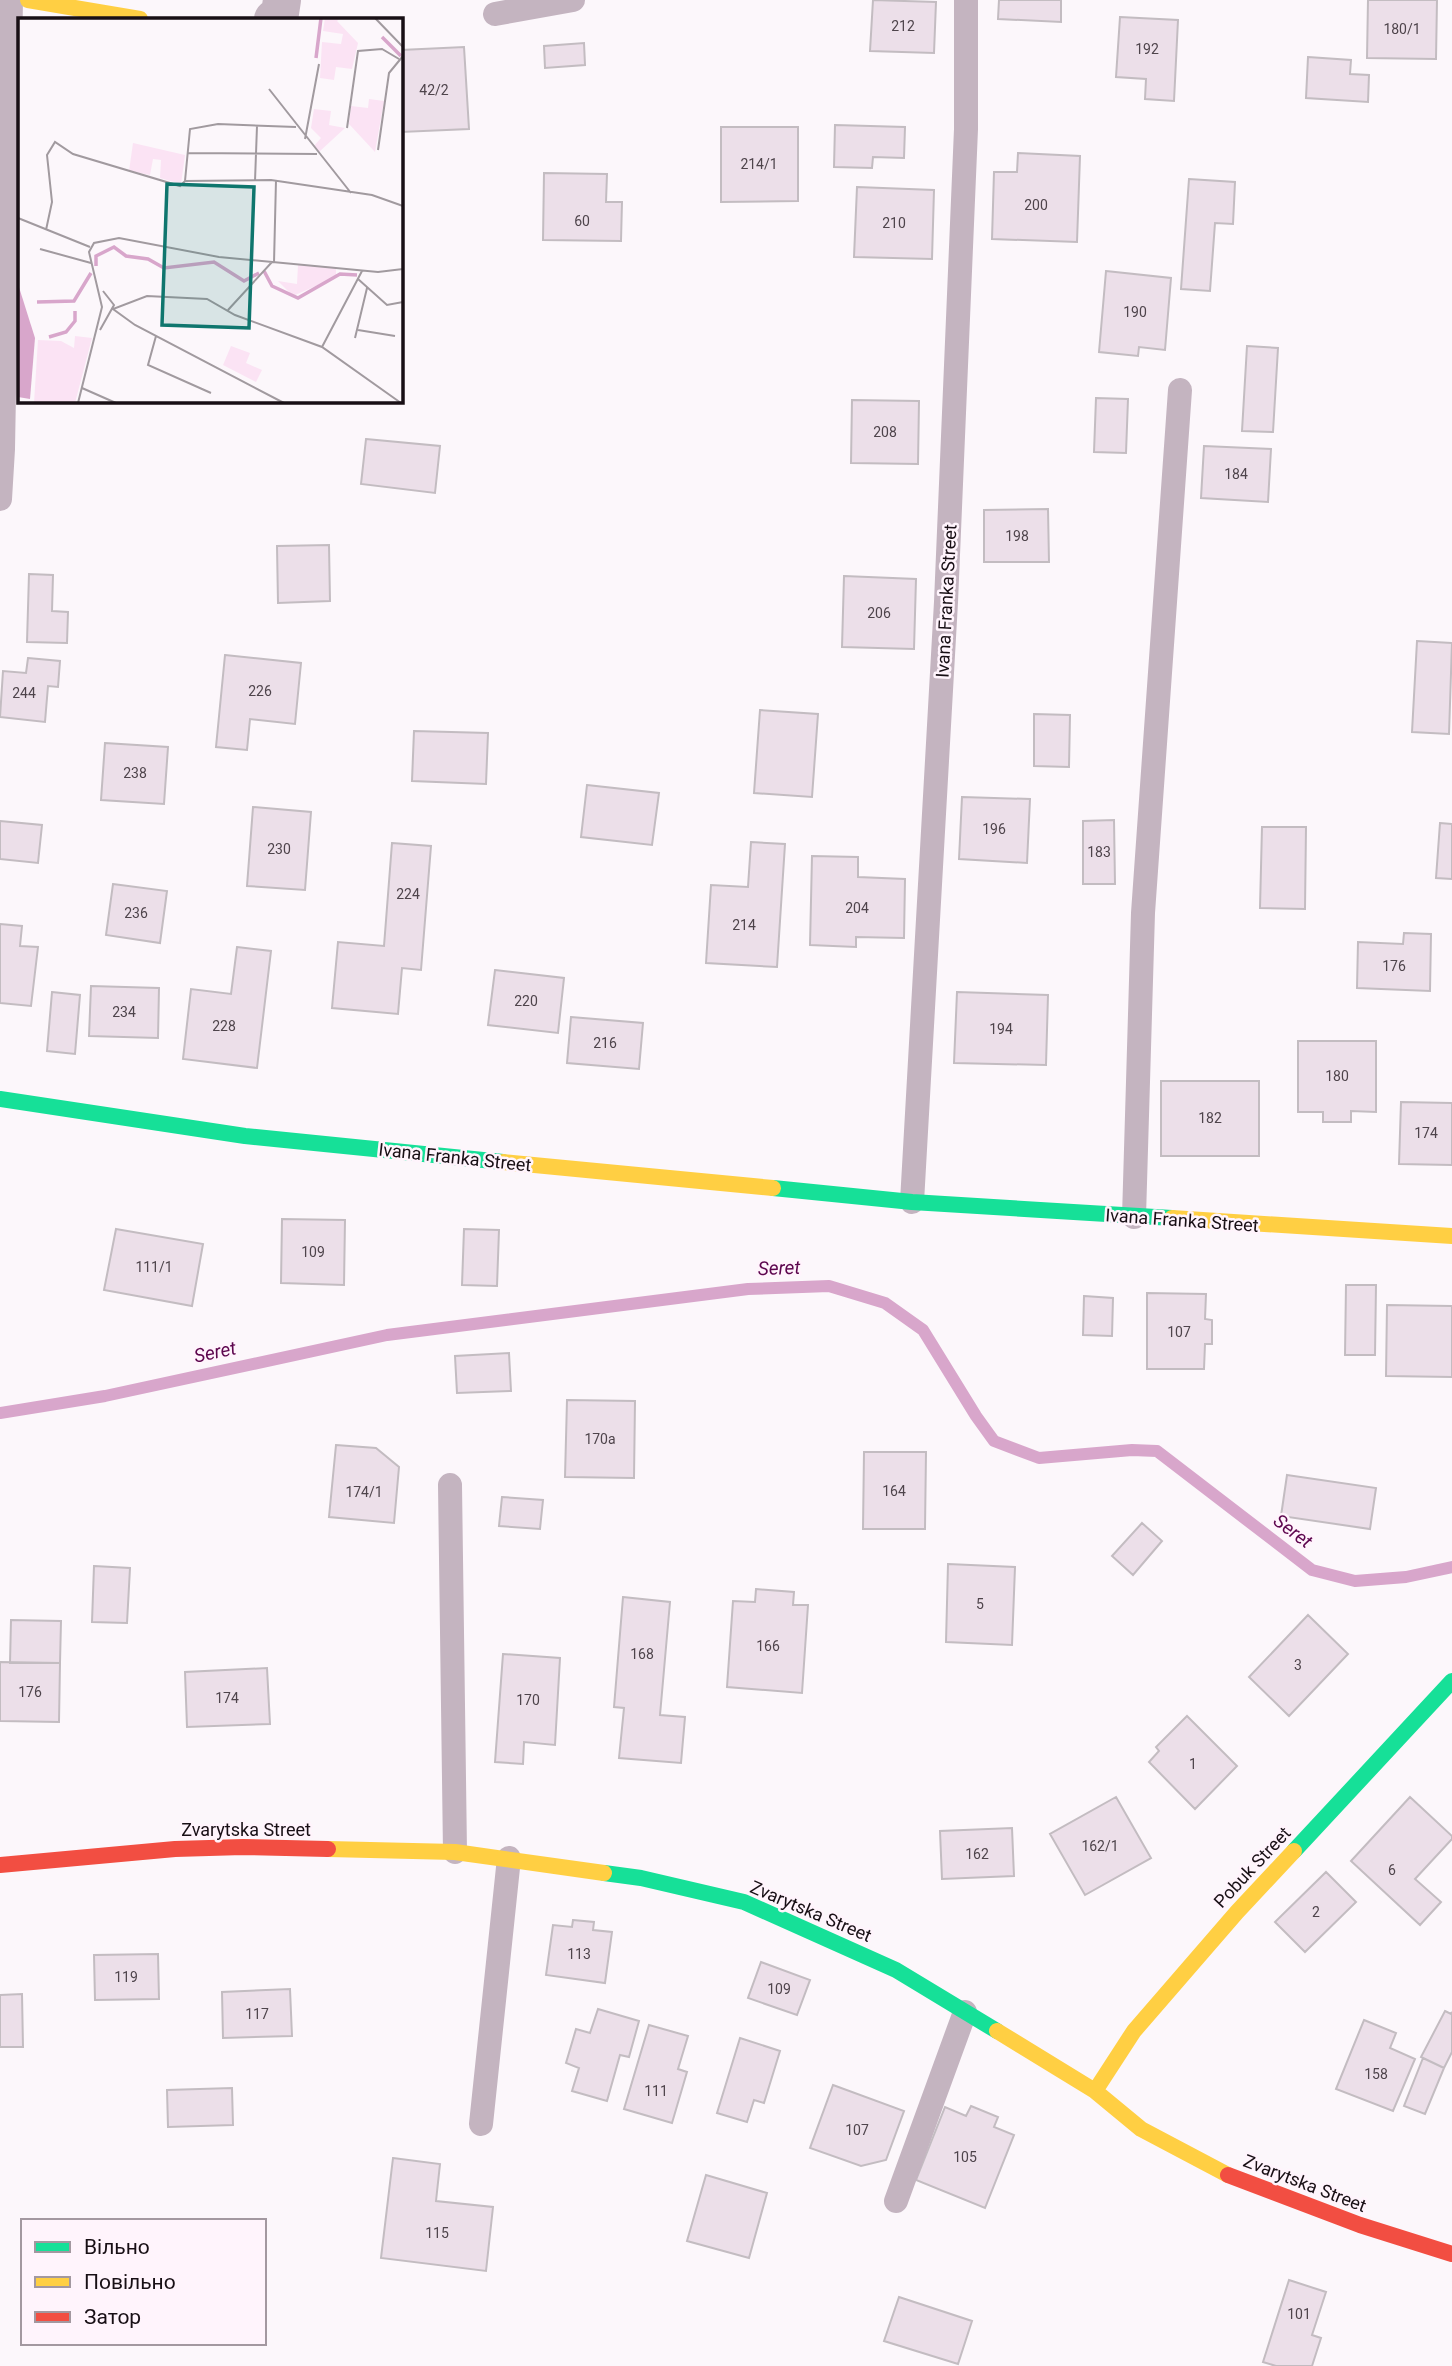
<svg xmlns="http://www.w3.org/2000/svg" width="1452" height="2366" viewBox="0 0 1452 2366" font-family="Roboto,sans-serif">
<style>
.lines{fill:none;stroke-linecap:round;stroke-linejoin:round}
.stream{stroke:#d8a6cb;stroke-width:12}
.building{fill:#ecdfe9;stroke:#c3bcc1;stroke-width:2}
.lane{stroke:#c4b4c0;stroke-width:24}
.street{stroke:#c4b4c0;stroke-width:38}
.fast{stroke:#16e098;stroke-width:16}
.slow{stroke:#ffcf43;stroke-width:16}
.jam{stroke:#f24e42;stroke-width:16}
.labels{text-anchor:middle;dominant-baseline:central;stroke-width:5;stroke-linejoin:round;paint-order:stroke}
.number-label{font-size:14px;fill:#4e444b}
.street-label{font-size:18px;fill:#180f15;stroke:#fff4fc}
.water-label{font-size:19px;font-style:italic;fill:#5d064e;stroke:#fff4fc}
.inset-river{fill:none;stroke:#d8a6cb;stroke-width:3.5}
.inset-road{fill:none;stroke:#a19a9f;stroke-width:2}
.view{fill:#0f766e;fill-opacity:0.15;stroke:#0f766e;stroke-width:3.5}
.inset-edge{fill:none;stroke:#180f15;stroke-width:3.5}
</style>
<rect width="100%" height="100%" fill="#fcf7fb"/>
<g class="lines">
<path class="stream" d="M0,1413L105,1396L387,1335L748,1289L829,1286L885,1303L923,1330L976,1416L994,1441L1039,1458L1132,1450L1157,1451L1312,1570L1355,1581L1406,1577L1452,1567"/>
</g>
<path class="building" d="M873,0L936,2L934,53L870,51Z
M999,0H1061V22L998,19Z
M1368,0H1437L1436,59L1367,58Z
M1120,17L1178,20L1174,101L1145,99L1146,79L1116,77Z
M584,43L585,65L545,68L544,46Z
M464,47L469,129L401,132V50Z
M1308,57L1351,60L1350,74L1369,75L1368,102L1306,98Z
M835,125L905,127L904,158L873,157L872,168L834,167Z
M721,127H798V201L721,202Z
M1018,153L1080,156L1077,242L992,239L994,172H1017Z
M544,173L607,174L606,202H622L621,241L543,240Z
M1189,179L1235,182L1233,224L1215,223L1210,291L1181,289Z
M857,187L934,190L932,259L854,257Z
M1106,271L1171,278L1165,350L1139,347L1138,356L1099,352Z
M1247,346L1278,348L1273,432L1242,431Z
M1096,398L1128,399L1126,453L1094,452Z
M852,400L919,401L918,464L851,463Z
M366,439L440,446L435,493L361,484Z
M1204,446L1271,449L1268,502L1201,498Z
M1048,509L1049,562H984V510Z
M329,545L330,601L278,603L277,546Z
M29,574L53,575L52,611L68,612L67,643L27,642Z
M844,576L916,579L914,649L842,647Z
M1417,641L1452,643L1449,734L1412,732Z
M225,655L301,663L295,724L250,719L247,750L216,747Z
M28,658L60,661L58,687L48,686L45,722L0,717L3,671L26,673Z
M760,710L818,714L812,797L754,793Z
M1034,714L1070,715L1069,767L1034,766Z
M414,731L488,733L486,784L412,781Z
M105,743L168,747L164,804L101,800Z
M587,785L659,793L652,845L581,837Z
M962,797L1030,799L1027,863L959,859Z
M253,807L311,812L305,890L247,886Z
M1114,820L1115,884H1083V821Z
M0,821L42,825L38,863L0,859Z
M1440,823L1452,824V879L1436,878Z
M1262,827H1306L1305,909L1260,908Z
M751,842L785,844L777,967L706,963L711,885L748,887Z
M392,843L431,846L421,970L402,968L398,1014L332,1008L338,942L384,946Z
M812,856L858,857V877L905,879L904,938L856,937V947L810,945Z
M113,884L167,891L160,943L106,935Z
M0,924L22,926L20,946L38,947L31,1006L0,1003Z
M1404,933L1431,934L1430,991L1357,988L1358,942L1403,944Z
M237,947L271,951L257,1068L183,1059L191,989L231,994Z
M495,970L564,978L558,1033L488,1025Z
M91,986L159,988L158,1038L89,1036Z
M52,992L80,995L75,1054L47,1051Z
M957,992L1048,995L1046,1065L954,1063Z
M571,1017L643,1023L639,1069L567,1063Z
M1298,1041H1376V1112L1351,1111V1122H1323V1112H1298Z
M1161,1081H1259V1156H1161Z
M1401,1102L1452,1103V1165L1399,1164Z
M282,1219L345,1220L344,1285L281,1283Z
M116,1229L203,1244L192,1306L104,1290Z
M464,1229L499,1230L497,1286L462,1285Z
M1346,1285H1376L1375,1355H1345Z
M1147,1293L1206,1294L1205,1319L1212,1320V1344H1205L1204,1369H1147Z
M1084,1296L1113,1298L1112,1336L1083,1335Z
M1387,1305L1452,1306V1377L1386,1376Z
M509,1353L511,1391L457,1393L455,1356Z
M567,1400L635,1401L634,1478L565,1477Z
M336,1445L376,1448L399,1467L394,1523L329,1517Z
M864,1452H926L925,1529H863Z
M1287,1475L1376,1488L1370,1529L1281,1516Z
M502,1497L543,1500L540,1529L499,1526Z
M1142,1523L1162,1541L1133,1575L1112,1556Z
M948,1564L1015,1567L1012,1645L946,1642Z
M94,1566L130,1568L127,1623L92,1622Z
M756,1589L794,1592L793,1605H808L802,1693L727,1687L733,1601L755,1602Z
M623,1597L670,1602L660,1715L685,1717L681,1763L619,1758L624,1708L614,1707Z
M1308,1615L1348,1654L1289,1716L1249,1677Z
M11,1620L61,1621L60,1663H10Z
M503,1654L560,1658L555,1745L524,1742L523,1764L495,1762Z
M0,1662L60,1663L59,1722L0,1721Z
M267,1668L270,1724L187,1727L185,1672Z
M1187,1716L1237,1766L1195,1809L1149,1762L1159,1751L1156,1747Z
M1116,1797L1151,1858L1085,1895L1050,1834Z
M1410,1797L1452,1836V1839L1415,1879L1441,1902L1420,1925L1351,1861Z
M1012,1828L1014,1876L942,1879L940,1831Z
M1326,1872L1356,1902L1305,1952L1275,1922Z
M573,1920L594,1922L593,1930L612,1932L605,1983L546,1975L553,1925L572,1927Z
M158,1954L159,1999L95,2000L94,1955Z
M761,1962L810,1980L797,2015L748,1998Z
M290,1989L292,2036L223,2038L222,1992Z
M22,1994L23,2047H0V1995Z
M598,2009L639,2021L629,2057L620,2055L607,2101L572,2091L579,2068L566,2063L576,2029L590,2033Z
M1445,2011L1451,2014L1452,2012V2052L1444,2068L1421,2057Z
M1364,2020L1396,2033L1390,2048L1415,2059L1393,2111L1336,2089Z
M649,2025L688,2036L678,2069L687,2072L672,2123L624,2109Z
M740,2038L780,2051L764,2103L754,2100L747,2122L717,2113Z
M1423,2058L1444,2068L1425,2114L1404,2106Z
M833,2085L904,2111L886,2160L861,2166L810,2148Z
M232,2088L233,2125L168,2127L167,2090Z
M971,2106L998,2117L994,2127L1014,2135L985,2208L916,2180L945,2107L966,2116Z
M393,2158L440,2164L436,2201L493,2207L486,2271L381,2258Z
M706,2175L767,2193L749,2258L687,2241Z
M1289,2280L1326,2292L1312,2335L1321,2338L1312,2366H1276L1263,2362Z
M899,2297L972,2321L958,2364L884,2341Z"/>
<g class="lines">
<path class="lane" d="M495,14L573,0
M0,499L3,449L11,0
M912,1202L946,602L966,129V0
M1134,1217L1143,913L1180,390
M450,1485L455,1852
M481,2124L509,1858
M896,2201L965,2012"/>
<path class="street" d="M273,19L280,13L282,0"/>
<path class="fast" d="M0,1099L245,1136L503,1162
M773,1188L912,1202L1172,1218
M1294,1851L1452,1681
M604,1873L641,1878L744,1902L896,1970L997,2031"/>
<path class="slow" d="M28,0L140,19
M503,1162L773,1188
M1172,1218L1452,1236
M328,1849L455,1852L604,1873
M997,2031L1095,2091L1141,2129L1228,2175
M1095,2091L1134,2031L1237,1912L1294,1851"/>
<path class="jam" d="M0,1865L175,1849L243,1847L328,1849
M1228,2175L1360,2225L1452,2254"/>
</g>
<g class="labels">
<g class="number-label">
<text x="903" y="26">212</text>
<text x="1402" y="29">180/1</text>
<text x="1147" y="49">192</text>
<text x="434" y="90">42/2</text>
<text x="759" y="164">214/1</text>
<text x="1036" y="205">200</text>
<text x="582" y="221">60</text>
<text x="894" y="223">210</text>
<text x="1135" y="312">190</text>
<text x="885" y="432">208</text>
<text x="1236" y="474">184</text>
<text x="1017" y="536">198</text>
<text x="879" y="613">206</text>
<text x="260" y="691">226</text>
<text x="24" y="693">244</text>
<text x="135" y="773">238</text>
<text x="994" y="829">196</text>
<text x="279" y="849">230</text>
<text x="1099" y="852">183</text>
<text x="408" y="894">224</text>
<text x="857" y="908">204</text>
<text x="136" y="913">236</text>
<text x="744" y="925">214</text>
<text x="1394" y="966">176</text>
<text x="526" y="1001">220</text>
<text x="124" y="1012">234</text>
<text x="224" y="1026">228</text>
<text x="1001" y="1029">194</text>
<text x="605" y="1043">216</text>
<text x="1337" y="1076">180</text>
<text x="1210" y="1118">182</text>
<text x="1426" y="1133">174</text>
<text x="313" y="1252">109</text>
<text x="154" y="1267">111/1</text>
<text x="1179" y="1332">107</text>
<text x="600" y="1439">170а</text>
<text x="894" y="1491">164</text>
<text x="364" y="1492">174/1</text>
<text x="980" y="1604">5</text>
<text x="768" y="1646">166</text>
<text x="642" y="1654">168</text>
<text x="1298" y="1665">3</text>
<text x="30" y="1692">176</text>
<text x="227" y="1698">174</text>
<text x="528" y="1700">170</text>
<text x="1193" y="1764">1</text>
<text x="1100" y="1846">162/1</text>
<text x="977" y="1854">162</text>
<text x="1392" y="1870">6</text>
<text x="1316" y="1912">2</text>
<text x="579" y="1954">113</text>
<text x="126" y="1977">119</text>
<text x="779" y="1989">109</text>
<text x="257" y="2014">117</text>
<text x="1376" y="2074">158</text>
<text x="656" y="2091">111</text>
<text x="857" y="2130">107</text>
<text x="965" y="2157">105</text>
<text x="437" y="2233">115</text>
<text x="1299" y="2314">101</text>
</g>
<g class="street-label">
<text transform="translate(946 601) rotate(-87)">Ivana Franka Street</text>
<text transform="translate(455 1157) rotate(6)">Ivana Franka Street</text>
<text transform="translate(1182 1220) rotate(4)">Ivana Franka Street</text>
<text x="246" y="1829">Zvarytska Street</text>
<text transform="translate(1252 1867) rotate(-47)">Pobuk Street</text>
<text transform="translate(811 1911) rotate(23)">Zvarytska Street</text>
<text transform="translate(1305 2183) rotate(21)">Zvarytska Street</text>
</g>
<g class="water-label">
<text transform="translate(779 1268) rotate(-2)">Seret</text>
<text transform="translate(215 1352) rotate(-12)">Seret</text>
<text transform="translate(1293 1531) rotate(37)">Seret</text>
</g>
</g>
<g transform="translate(18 18)">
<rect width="385" height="385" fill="#fcf7fb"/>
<path d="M307,0H322L319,3L340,25L334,51L318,49L316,62L302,60L304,24L323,26L325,16L305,13ZM351,81L366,83L357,134L331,106L333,88L350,90ZM296,91L313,93L311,107L327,110L301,134L296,128L303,120L293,110ZM115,125L167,137L163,166L142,160L143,142L135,141L132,157L111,153ZM213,328L232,335L228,345L244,352L238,364L205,347Z" fill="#fbe3f4"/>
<path d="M280,247L318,249V259L275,278L260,263L279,266Z" fill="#fbe3f4"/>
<path d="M57,318L74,320L57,385H16L20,322L43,323L56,330Z" fill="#fbe3f4"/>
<path d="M0,266L17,320L12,381L0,379Z" fill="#d8a6cb"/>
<path class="inset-river" d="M364,19L383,38M298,40L303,0M78,248V238L96,229L108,238L130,241L146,250L196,244L226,263L241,255M246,253L254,268L280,280L322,256L339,257M19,284L56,283L73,255M31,319L48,314L57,303V293"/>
<path class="inset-road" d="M357,0L385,29M251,71L333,175M329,110L340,33L364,31L381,41M287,121L301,46M360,132L371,55L385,38M169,135L299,136M167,163L172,111L200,106L278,109M237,163L239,108M0,200L72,229M28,212L34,184L29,137L37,124L55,136L162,168L167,163L253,162L354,177L385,188M22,231L73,245M256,245L258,162M340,261L369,287L385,284M210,292L254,244M82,312L96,287L85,273M340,312L377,318M138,318L130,347L193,375M337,320L349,270M304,329L344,253M64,370L98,385M60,385L84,289L71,234L76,225L101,220L201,239L360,254L385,251M266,385L117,307L95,291L129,278L189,281L217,297L304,329L383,385"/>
<path class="view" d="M149,166L236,169L231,310L144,307Z"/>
<rect width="385" height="385" class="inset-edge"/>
</g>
<rect x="21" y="2219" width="245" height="126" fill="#fff4fc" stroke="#a398a0" stroke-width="2"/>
<rect x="35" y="2242" width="35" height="10" fill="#16e098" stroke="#a398a0" stroke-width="2"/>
<text x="84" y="2254" font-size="21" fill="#180f15">Вільно</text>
<rect x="35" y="2277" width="35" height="10" fill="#ffcf43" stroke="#a398a0" stroke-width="2"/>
<text x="84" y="2289" font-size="21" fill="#180f15">Повільно</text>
<rect x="35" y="2312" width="35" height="10" fill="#f24e42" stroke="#a398a0" stroke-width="2"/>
<text x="84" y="2324" font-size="21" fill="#180f15">Затор</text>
</svg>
